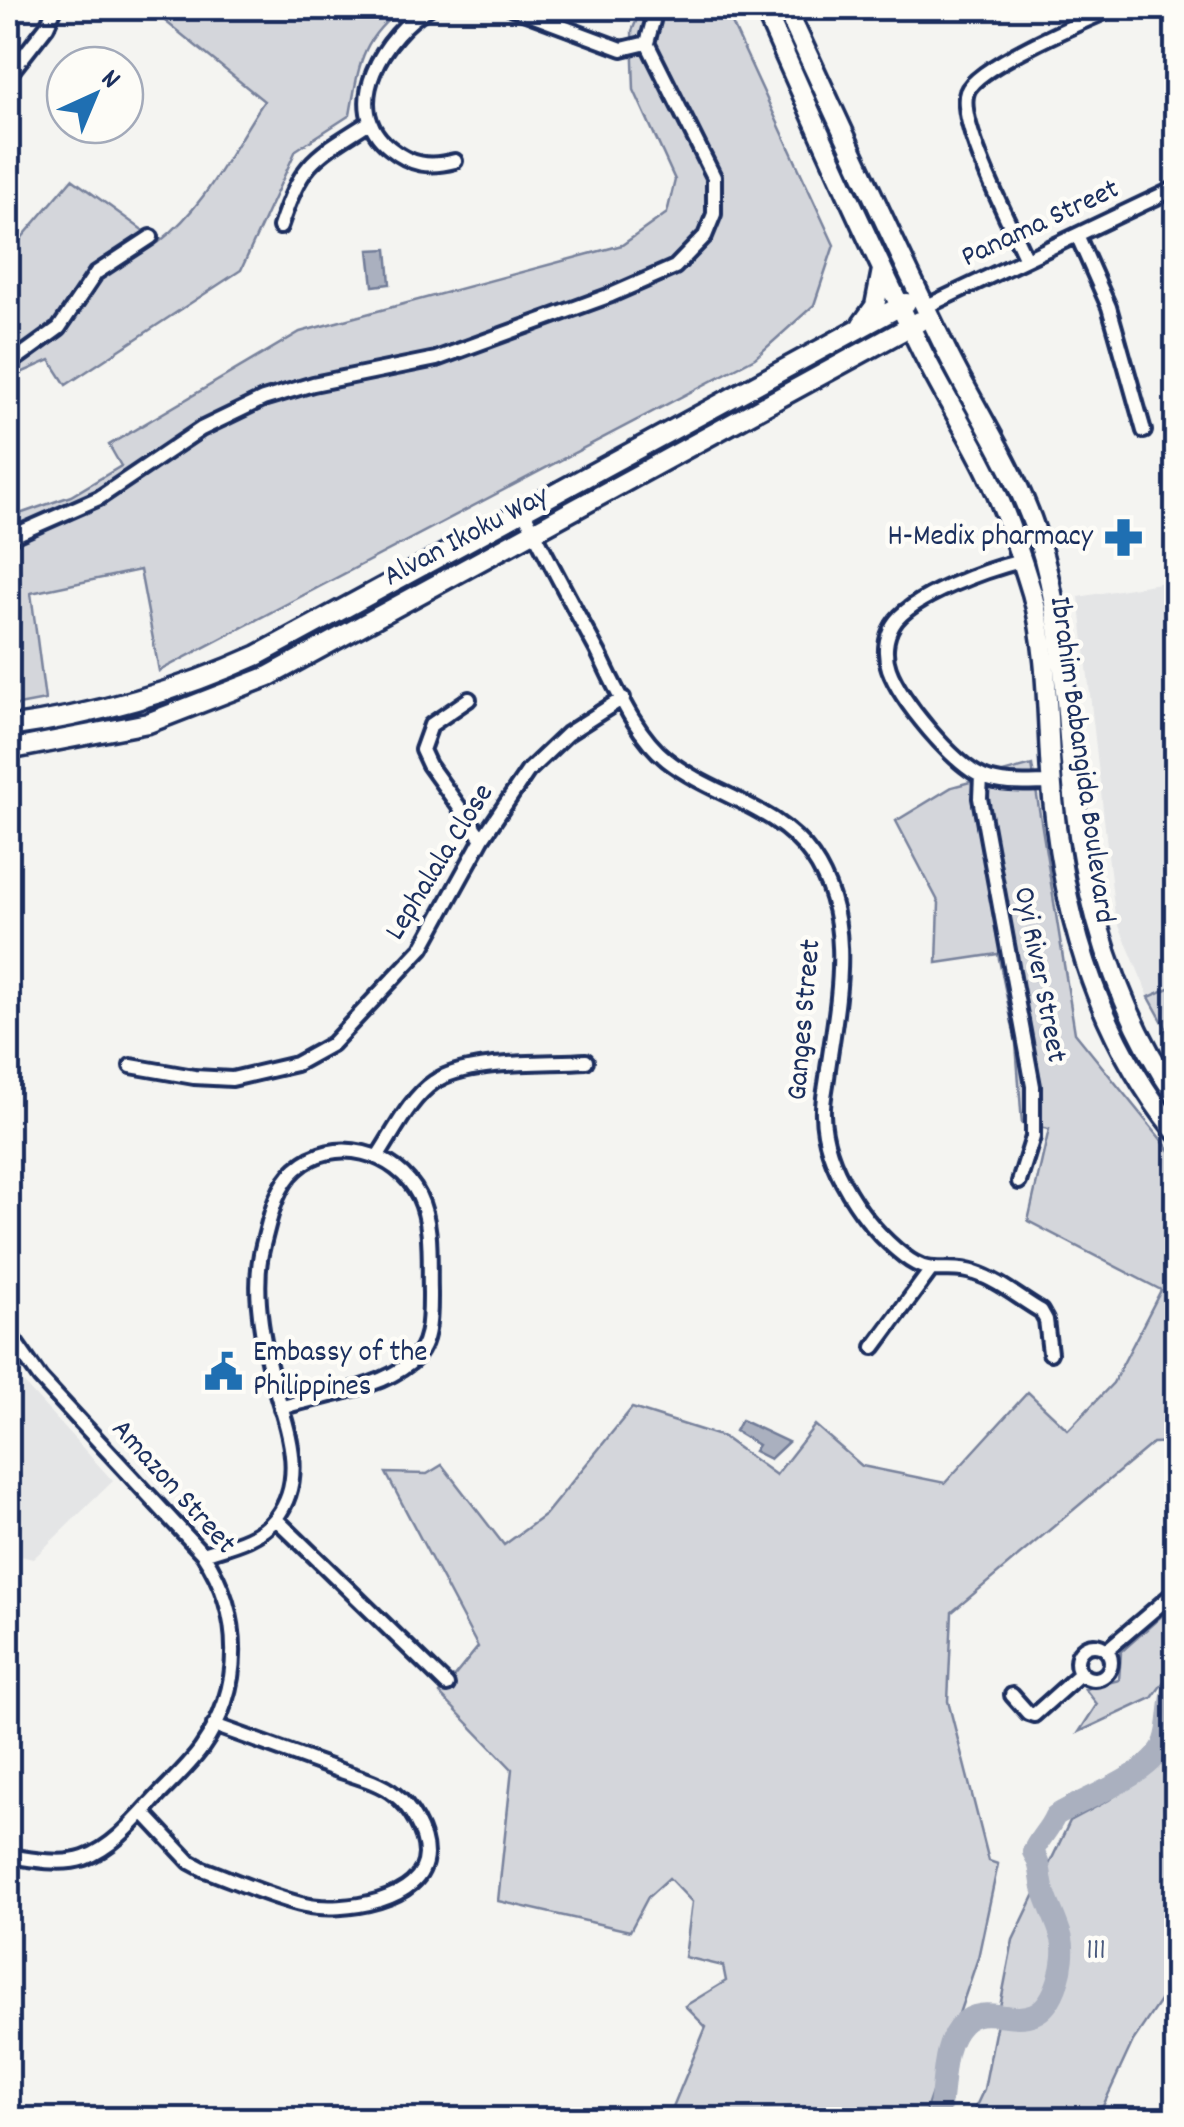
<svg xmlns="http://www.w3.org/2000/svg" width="1184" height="2127" viewBox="0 0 1184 2127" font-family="Dekko,sans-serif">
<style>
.built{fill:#e4e5e6}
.green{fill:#d4d6db;stroke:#78829c;stroke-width:2.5}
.water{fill:#aab0bf;stroke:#717c98;stroke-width:2.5}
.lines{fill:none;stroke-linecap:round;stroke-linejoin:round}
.river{stroke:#aab0bf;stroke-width:22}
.street-casing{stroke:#1b2f5e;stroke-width:20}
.secondary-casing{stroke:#1b2f5e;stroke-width:25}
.street{stroke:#fdfcf7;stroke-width:12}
.secondary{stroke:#fdfcf7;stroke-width:18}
.labels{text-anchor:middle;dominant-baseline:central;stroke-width:9;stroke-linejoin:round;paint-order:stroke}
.street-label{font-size:30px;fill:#1b2f5e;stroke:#fdfcf7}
.poi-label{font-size:30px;fill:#1b2f5e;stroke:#fdfcf7;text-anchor:end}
.park-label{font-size:30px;fill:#49597d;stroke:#fdfcf7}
</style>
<rect width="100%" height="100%" fill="#f4f4f1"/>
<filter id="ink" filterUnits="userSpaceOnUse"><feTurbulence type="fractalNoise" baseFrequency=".01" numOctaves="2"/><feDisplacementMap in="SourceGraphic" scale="20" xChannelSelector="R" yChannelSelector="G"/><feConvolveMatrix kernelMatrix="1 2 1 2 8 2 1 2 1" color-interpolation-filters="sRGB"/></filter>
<g filter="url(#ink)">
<path class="built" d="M1176,580V985L1149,997L1115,916L1079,597Z
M8,1366L113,1481L33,1559L8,1553Z"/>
<path class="green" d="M167,8H403C360,39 359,66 350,115L296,150L241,270L66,385L50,360L23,372L8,390V254L72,179L159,242C207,205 231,150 264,101L165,21Z
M628,8H725L834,245L814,305L755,358L159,671L140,570L31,593L45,700L8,707V518L71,496L121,466L109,445L300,332L622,245L667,213L675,180L634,90L632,31L637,19Z
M1032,765L1075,1033L1176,1158V1442L1153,1443L952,1612L948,1701L989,1861L998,1864L978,1958L923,2119H668L706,2027L685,2006L726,1981L723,1966L685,1957L692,1902L669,1878L648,1897L630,1931L498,1901L512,1769L440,1694L478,1647L386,1473L427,1474L442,1465L504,1545L545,1515L632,1408L723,1437L776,1475L815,1425L862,1466L945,1483L1028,1392L1068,1430L1113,1383L1161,1290L1028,1221L1049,1129L1022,1124L1016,1043L998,954L937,963L939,903L896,821L952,787Z
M1176,985V1046L1149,997Z
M1176,1603V1665L1152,1698L1079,1732L1097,1704L1085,1689L1119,1680L1121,1652Z
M1176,1726V1977L1133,2041L1103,2106L1074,2119H970L984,2089L1013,1940L1070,1821L1109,1800L1166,1760Z"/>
<path class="water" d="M387,249L390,284L373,286L369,250Z
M741,1420L788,1442L770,1459L754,1451L758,1445L735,1431Z"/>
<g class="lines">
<path class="river" d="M937,2120C946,2090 939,2047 962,2024C982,2003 1010,2024 1034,2014C1056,2005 1067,1960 1062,1939C1057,1921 1048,1905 1043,1888C1040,1874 1041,1864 1033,1852C1039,1838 1049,1830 1055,1816C1085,1797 1154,1775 1165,1741C1171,1723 1168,1702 1176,1679"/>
<defs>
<path id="street" d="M429,8C385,34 338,107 390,148C411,165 429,168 455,161
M512,8L622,49L647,43L653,21L647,8
M1172,8L1176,11
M8,76L47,26L55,8
M280,227C302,162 311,159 368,123
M1078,237L1109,307L1144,431
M1026,259C1012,228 956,121 967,92C975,67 1086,20 1114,8
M925,307L1176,188
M8,365L59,328L96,273L151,237
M524,512C548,559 573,606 598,652C616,688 635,735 667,760C713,796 777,806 812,856C856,919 838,999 828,1069C827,1084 822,1100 823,1114C824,1166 864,1225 904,1256C933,1279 947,1263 975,1273C998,1280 1020,1299 1041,1311L1046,1320L1050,1353
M8,538L99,498L201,429L263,399L313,384L436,359L611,295L675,267L705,236L714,214V177L647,43
M1021,561C989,569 910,596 893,625C885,638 884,655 889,669C900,700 953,764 983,777C1004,786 1029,783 1051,783
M469,699L431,725L422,750L429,765L482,839
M981,776L980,798L1033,1086V1137L1019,1182
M131,1066L194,1077L232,1079L296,1064L332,1044L422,948L482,839L528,771L567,734L623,698
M378,1156C394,1132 410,1098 434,1082C466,1059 547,1064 586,1061
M8,1332L40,1378L203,1554C243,1614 244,1688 201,1749C188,1767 170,1783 154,1800C135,1821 112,1848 84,1858C61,1866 31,1859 8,1856
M874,1347L930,1271
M276,1519L447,1685
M203,1554C228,1546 259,1540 276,1518C312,1472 280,1413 269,1365C260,1327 253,1283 263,1245C270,1219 275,1188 296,1169C334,1134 397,1152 419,1196C433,1225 429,1261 430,1293C430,1317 431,1347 410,1363C375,1391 323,1394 281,1408
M1077 1662a17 17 0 1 1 34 0a17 17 0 1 1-34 0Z
M1107,1650L1176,1591
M1012,1695L1028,1713L1034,1715L1081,1673
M143,1812L190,1862L203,1869C236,1881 270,1897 305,1905C341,1913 425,1902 426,1854C426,1833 410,1806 394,1794C379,1782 355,1776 338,1770C296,1755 255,1740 214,1725"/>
<path id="secondary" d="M764,8C814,121 864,234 919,345C940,389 966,429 987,472C1005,510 1020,553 1032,593C1048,650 1047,715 1051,774C1060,905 1093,1028 1176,1132
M786,8C839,122 891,238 947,352C977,413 1016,470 1037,535C1066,624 1065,714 1075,805C1087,910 1117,1009 1176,1096
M862,324L875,306L882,270
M8,727C95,715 177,692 258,655L906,303
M8,750L148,723L269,676L920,321"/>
</defs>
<use href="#street" class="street-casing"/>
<use href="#secondary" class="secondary-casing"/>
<use href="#street" class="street"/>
<use href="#secondary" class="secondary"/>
</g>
</g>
<defs>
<symbol id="pharmacy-bare" viewBox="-9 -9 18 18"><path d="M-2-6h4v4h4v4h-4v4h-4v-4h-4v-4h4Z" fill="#1f6fb2" stroke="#fdfcf7" stroke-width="2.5" paint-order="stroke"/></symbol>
<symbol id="civic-bare" viewBox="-9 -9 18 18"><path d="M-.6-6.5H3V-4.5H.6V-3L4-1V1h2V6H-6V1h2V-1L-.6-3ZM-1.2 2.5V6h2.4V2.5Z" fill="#1f6fb2" stroke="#fdfcf7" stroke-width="2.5" paint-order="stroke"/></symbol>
</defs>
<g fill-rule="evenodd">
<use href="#pharmacy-bare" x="1096" y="510" width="55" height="55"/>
<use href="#civic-bare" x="196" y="1344" width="55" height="55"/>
</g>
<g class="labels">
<g class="street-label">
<text transform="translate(1041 225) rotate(-25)">Panama Street</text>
<text transform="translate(467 538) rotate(-28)">Alvan Ikoku Way</text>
<text transform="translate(1080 760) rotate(82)">Ibrahim Babangida Boulevard</text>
<text transform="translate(441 863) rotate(-58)">Lephalala Close</text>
<text transform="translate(1038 975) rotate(79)">Oyi River Street</text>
<text transform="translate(806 1020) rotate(-85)">Ganges Street</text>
<text transform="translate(172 1488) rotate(48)">Amazon Street</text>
</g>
<g class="poi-label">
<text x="1093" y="538">H-Medix pharmacy</text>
<text x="253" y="1354" text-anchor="start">Embassy of the<tspan x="253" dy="34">Philippines</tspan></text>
</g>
<g class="park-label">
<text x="1096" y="1952">111</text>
</g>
</g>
<rect width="1184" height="2127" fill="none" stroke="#fdfcf7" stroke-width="40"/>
<rect x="20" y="20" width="1144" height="2087" fill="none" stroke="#1b2f5e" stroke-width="4" filter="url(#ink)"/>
<g transform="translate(95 95) rotate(44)"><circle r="48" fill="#fdfcf7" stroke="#a3aaba" stroke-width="2.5"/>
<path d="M0-8L18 38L0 25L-18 38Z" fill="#1f6fb2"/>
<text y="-15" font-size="28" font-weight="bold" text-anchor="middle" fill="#1b2f5e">N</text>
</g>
</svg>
